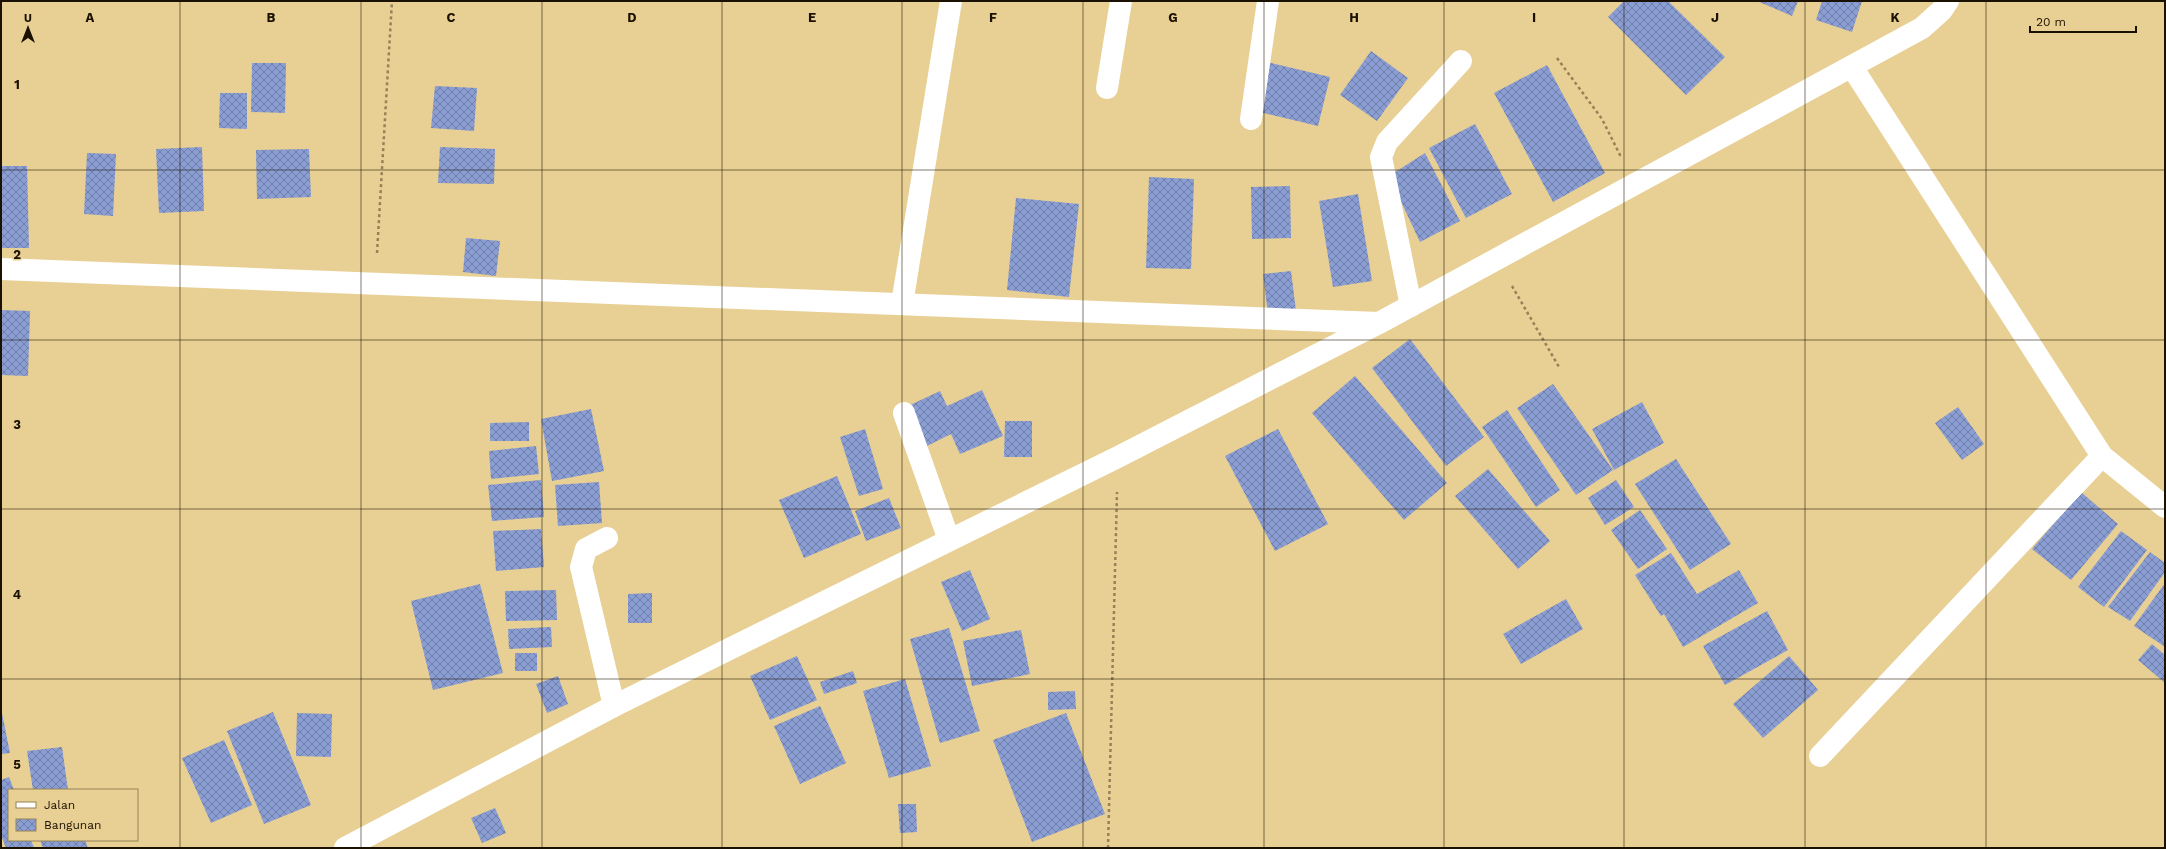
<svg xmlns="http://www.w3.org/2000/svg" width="2166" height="849" viewBox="0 0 2166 849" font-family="'Work Sans',sans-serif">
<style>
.building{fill:url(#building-cross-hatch)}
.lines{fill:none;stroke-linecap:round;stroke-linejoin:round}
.path{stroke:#958258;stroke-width:2.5;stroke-dasharray:3 3;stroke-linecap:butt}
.minor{stroke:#fff;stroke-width:22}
.major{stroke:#fff;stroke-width:22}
.grid{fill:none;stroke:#1a1100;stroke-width:1;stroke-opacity:0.55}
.grid-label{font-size:13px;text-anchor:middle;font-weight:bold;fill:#1a1100;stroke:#e8cf93;stroke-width:3;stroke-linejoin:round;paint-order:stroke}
</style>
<defs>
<pattern id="building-cross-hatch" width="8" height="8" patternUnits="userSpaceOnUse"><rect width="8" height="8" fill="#8a9ed4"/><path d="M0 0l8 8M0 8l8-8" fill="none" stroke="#707faa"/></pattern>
</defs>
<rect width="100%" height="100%" fill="#e8cf93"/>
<path class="building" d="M1624,1H1668L1725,57L1686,95L1608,17Z
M1757,1H1798L1792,16Z
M1822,1H1862L1852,32L1816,20Z
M1371,51L1408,78L1377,121L1340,95Z
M1267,62L1330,77L1318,126L1255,111Z
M252,63H286L285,113L251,112Z
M1547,65L1605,173L1553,202L1494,93Z
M435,86L477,88L474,131L431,128Z
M220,93H247V129L219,128Z
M1475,124L1512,194L1466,218L1429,148Z
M202,147L204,211L159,213L156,149Z
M440,147L495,149L494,184L438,183Z
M309,149L311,197L257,199L256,150Z
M87,153L116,154L113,216L84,214Z
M1425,153L1460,221L1420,242L1389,176Z
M1,166H27L29,248H1Z
M1149,177L1194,179L1191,269L1146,268Z
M1290,186L1291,238L1252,239L1251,187Z
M1358,194L1372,281L1333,287L1319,201Z
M1016,198L1079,204L1069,297L1007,290Z
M466,238L500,241L496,276L463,272Z
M1291,271L1296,311L1268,314L1263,274Z
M1,310L30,311L28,376L1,375Z
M1410,339L1484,437L1446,466L1372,368Z
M1355,376L1447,483L1404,520L1312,413Z
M1553,384L1613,470L1576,495L1517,408Z
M982,390L1003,436L960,454L951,434L927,446L908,406L940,391L947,406Z
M1642,402L1664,443L1614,470L1592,429Z
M1958,407L1984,444L1962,460L1935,423Z
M591,409L604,471L552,481L541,419Z
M1507,410L1560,490L1536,507L1482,427Z
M1005,421H1032V457H1004Z
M529,422V441H490V423Z
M865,429L883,489L859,496L840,437Z
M1278,429L1328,524L1275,551L1225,456Z
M536,446L539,474L491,479L489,451Z
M1676,459L1731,544L1690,570L1635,484Z
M1488,469L1550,541L1518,569L1455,496Z
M837,476L861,534L804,558L779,500Z
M541,480L544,517L492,521L488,485Z
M1616,480L1634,507L1605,525L1588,498Z
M599,482L602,523L558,526L555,485Z
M2081,492L2118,524L2071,580L2032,549Z
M889,498L901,528L866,541L855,511Z
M1640,510L1667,549L1638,569L1611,530Z
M541,529L544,567L496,571L493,531Z
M2121,531L2147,550L2104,607L2078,587Z
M2150,552L2165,563V572L2130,621L2108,607Z
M1671,553L1697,594L1739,570L1758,603L1683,647L1664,614L1661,616L1635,575Z
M970,570L990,619L962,631L941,582Z
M2165,583V647L2134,626Z
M480,584L503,673L433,690L411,601Z
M556,590L557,620L506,621L505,591Z
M652,593V623H628V594Z
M1566,599L1583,629L1521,664L1503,634Z
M1767,611L1788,650L1725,685L1703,646Z
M551,627L552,647L509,649L508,629Z
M949,628L980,731L940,743L910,639Z
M1021,630L1030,674L972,686L963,641Z
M2152,644L2165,655V683L2138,660Z
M515,653H537V671H515Z
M797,656L817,700L770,720L750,676Z
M1789,656L1818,690L1763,738L1733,704Z
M853,671L857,683L824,694L820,682Z
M558,676L568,704L547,713L536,684Z
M905,679L931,766L889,778L863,691Z
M1075,691L1076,709L1048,710V692Z
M820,706L846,763L800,784L774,726Z
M1,708L10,753L1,754Z
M273,712L311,805L264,824L227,731Z
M297,713L332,714L331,757L296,756Z
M1066,713L1105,814L1032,842L993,740Z
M224,740L252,805L211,823L182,758Z
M62,747L68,790H33L27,751Z
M9,777L14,790H9V840H31L34,848H6L1,835V780Z
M898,804H916L917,832L900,833Z
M495,808L506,833L482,843L471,818Z
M40,840H85L88,848H43Z"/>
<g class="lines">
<path class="path" d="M1557,58L1602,119L1621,157
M377,253L392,1
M1512,286L1559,367
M1108,848L1117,492"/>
<path class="minor" d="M1852,67L2102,456L2165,507
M1107,88L1121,1
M1251,119L1268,1
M1,269L1379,323
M902,304L951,1
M1411,306L1381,157L1387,142L1461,61
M904,413L949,540
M607,538L586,549L581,567L614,706
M1820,756L2102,456"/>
<path class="major" d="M345,848L614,706L1118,457L1379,323L1922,28L1942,10L1948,1"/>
</g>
<path class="grid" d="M180,1V848M361,1V848M542,1V848M722,1V848M902,1V848M1083,1V848M1264,1V848M1444,1V848M1624,1V848M1805,1V848M1986,1V848M1,170H2165M1,340H2165M1,509H2165M1,679H2165"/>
<g class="grid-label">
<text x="90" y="22">A</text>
<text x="271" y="22">B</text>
<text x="451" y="22">C</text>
<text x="632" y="22">D</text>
<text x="812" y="22">E</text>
<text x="993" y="22">F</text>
<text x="1173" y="22">G</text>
<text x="1354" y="22">H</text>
<text x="1534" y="22">I</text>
<text x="1715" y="22">J</text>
<text x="1895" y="22">K</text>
<text x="17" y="89">1</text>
<text x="17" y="259">2</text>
<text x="17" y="429">3</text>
<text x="17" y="599">4</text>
<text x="17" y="769">5</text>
</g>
<rect width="2166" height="849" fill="none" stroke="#1a1100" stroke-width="4"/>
<rect x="8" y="789" width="130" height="52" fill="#e8cf93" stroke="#968358"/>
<rect x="16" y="802" width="20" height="6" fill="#ffffff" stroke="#968358"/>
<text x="44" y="809" font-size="12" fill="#1a1100">Jalan</text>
<rect x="16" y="819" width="20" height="12" fill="url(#building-cross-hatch)" stroke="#968358"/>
<text x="44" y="829" font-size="12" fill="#1a1100">Bangunan</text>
<g transform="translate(28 28)" stroke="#e8cf93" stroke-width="3" paint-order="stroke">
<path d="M0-3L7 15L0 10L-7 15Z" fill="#1a1100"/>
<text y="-6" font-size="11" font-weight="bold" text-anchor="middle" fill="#1a1100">U</text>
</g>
<path d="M2030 26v6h106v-6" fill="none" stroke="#1a1100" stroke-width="2"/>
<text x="2036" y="26" font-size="12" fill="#1a1100" stroke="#e8cf93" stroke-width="3" paint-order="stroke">20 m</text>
</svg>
